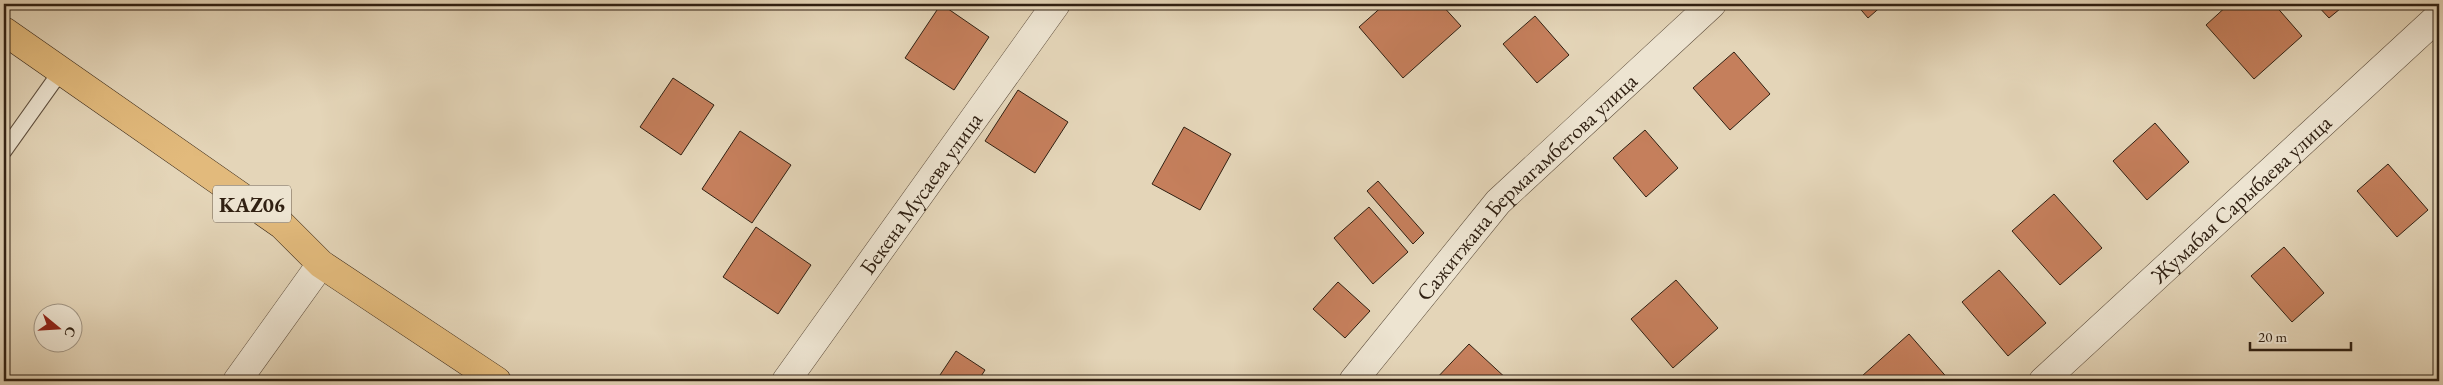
<svg xmlns="http://www.w3.org/2000/svg" width="2443" height="385" viewBox="0 0 2443 385" font-family="'EB Garamond',serif">
<style>
.building{fill:#c57f5c;stroke:#302012}
.lines{fill:none;stroke-linecap:round;stroke-linejoin:round}
.service-casing{stroke:#5d4d3c;stroke-width:17}
.minor-casing{stroke:#5d4d3c;stroke-width:29}
.primary-casing{stroke:#302012;stroke-width:29}
.service{stroke:#ede4d1;stroke-width:15}
.minor{stroke:#ede4d1;stroke-width:28}
.primary{stroke:#e2ba7c;stroke-width:28}
.labels{text-anchor:middle;dominant-baseline:central;stroke-width:5;stroke-linejoin:round;paint-order:stroke}
.shield{fill:#ede4d1;stroke:#695b4b;stroke-width:1}
.shield-label{font-size:21px;font-weight:bold;fill:#302012}
.street-label{font-size:22px;fill:#302012;stroke:#ede4d1}
</style>
<rect width="100%" height="100%" fill="#e4d5b8"/>
<filter id="stains"><feTurbulence type="fractalNoise" baseFrequency=".004" numOctaves="4"/><feColorMatrix values="0 0 0 0 .2 0 0 0 0 .09 0 0 0 0 .02 0 0 0 .5 -.17"/></filter>
<radialGradient id="worn" r=".72"><stop offset=".6" stop-color="#630" stop-opacity="0"/><stop offset="1" stop-color="#630" stop-opacity=".3"/></radialGradient>
<path class="building" d="M941,4L989,37L954,90L905,58Z
M1385,4H1441L1461,26L1403,78L1359,27Z
M1856,4H1884L1868,18Z
M2229,4H2274L2302,36L2254,79L2206,25Z
M2316,4H2346L2329,18Z
M1535,16L1569,55L1537,83L1503,44Z
M1734,52L1770,94L1730,130L1693,88Z
M673,78L714,105L681,155L640,127Z
M1018,90L1068,122L1035,173L985,141Z
M2155,123L2189,162L2147,200L2113,161Z
M1184,127L1231,154L1200,210L1152,184Z
M1645,130L1678,168L1646,197L1613,158Z
M740,131L791,165L752,223L702,189Z
M2388,164L2428,210L2397,237L2357,191Z
M1378,181L1424,233L1413,244L1367,191Z
M2054,194L2102,248L2060,285L2012,231Z
M1369,207L1408,252L1373,284L1334,238Z
M756,227L811,265L778,314L723,277Z
M2284,247L2324,293L2292,322L2251,276Z
M1999,270L2046,323L2008,356L1962,302Z
M1676,280L1718,328L1673,368L1631,319Z
M1338,282L1370,311L1345,338L1313,309Z
M1909,334L1950,381H1866L1862,376Z
M1469,344L1509,381H1434Z
M956,351L985,370L978,381H936Z"/>
<g class="lines">
<defs>
<path id="service" d="M4,151L61,71"/>
<g id="minor">
<path d="M237,381L321,264"/>
<path id="s1" d="M786,381L1056,4"/>
<path id="s2" d="M1353,381L1498,202L1712,4"/>
<path id="s3" d="M2043,381L2439,16"/>
</g>
<path id="primary" d="M4,31L282,225L321,264L497,381"/>
</defs>
<use href="#service" class="service-casing"/>
<use href="#minor" class="minor-casing"/>
<use href="#primary" class="primary-casing"/>
<use href="#service" class="service"/>
<use href="#minor" class="minor"/>
<use href="#primary" class="primary"/>
</g>
<g class="labels">
<rect class="shield" x="213" y="185.5" width="78" height="37" rx="4"/>
<g class="shield-label">
<text x="252" y="204">KAZ06</text>
</g>
<g class="street-label">
<text stroke="none"><textPath href="#s2" startOffset="261">Сажитжана Бермагамбетова улица</textPath></text>
<text stroke="none"><textPath href="#s1" startOffset="231">Бекена Мусаева улица</textPath></text>
<text stroke="none"><textPath href="#s3" startOffset="269">Жумабая Сарыбаева улица</textPath></text>
</g>
</g>
<rect width="2443" height="385" fill="none" stroke="#e4d5b8" stroke-width="20"/>
<rect x="5" y="5" width="2433" height="375" fill="none" stroke="#302012" stroke-width="2.5"/>
<rect x="10" y="10" width="2423" height="365" fill="none" stroke="#302012"/>
<g transform="translate(58 328) rotate(108)"><circle r="24" fill="#ede4d1" stroke="#a19685"/>
<path d="M0-4L9 19L0 12L-9 19Z" fill="#8f2418"/>
<text y="-8" font-size="14" font-weight="bold" text-anchor="middle" fill="#302012">С</text>
</g>
<path d="M2250 342v8h101v-8" fill="none" stroke="#302012" stroke-width="2.5"/>
<text x="2258" y="342" font-size="15" fill="#302012" stroke="#ede4d1" stroke-width="4" paint-order="stroke">20 m</text>
<rect width="100%" height="100%" filter="url(#stains)"/>
<rect width="100%" height="100%" fill="url(#worn)"/>
</svg>
